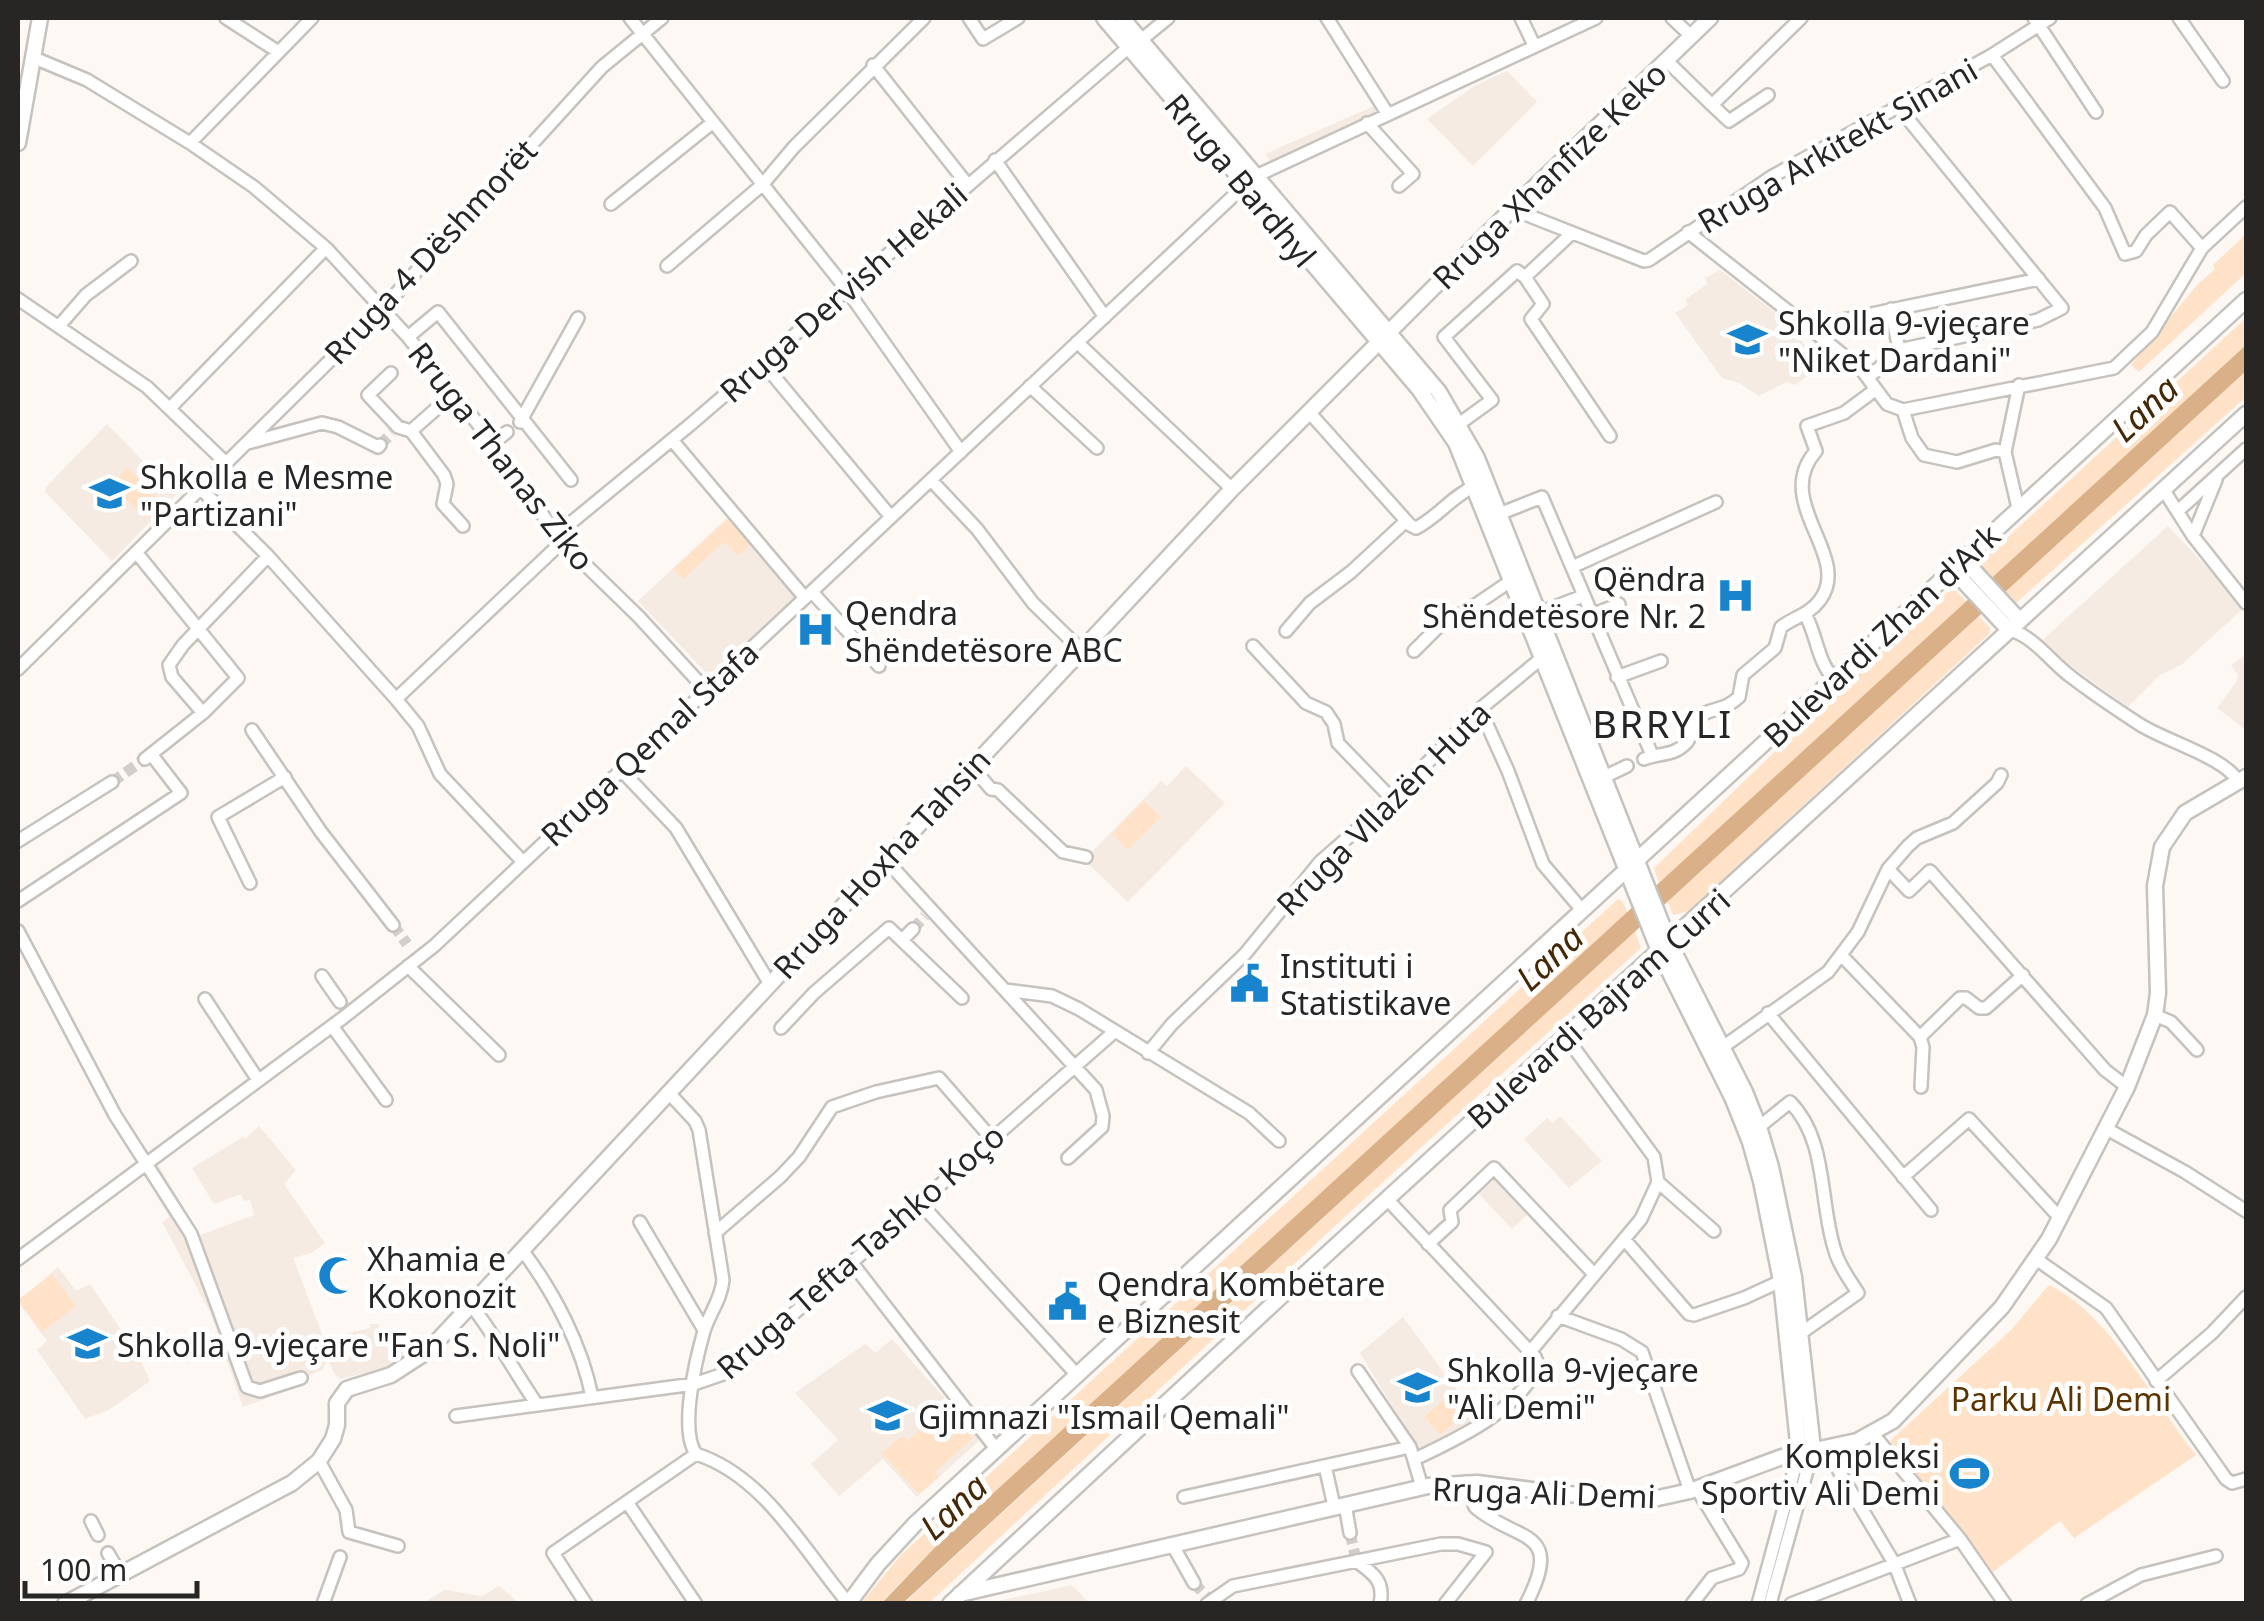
<svg xmlns="http://www.w3.org/2000/svg" width="2264" height="1621" viewBox="0 0 2264 1621" font-family="'Noto Sans',sans-serif">
<style>
.built{fill:#f6ebe2}
.green{fill:#ffe2c7}
.water{fill:#d9b087}
.lines{fill:none;stroke-linecap:round;stroke-linejoin:round}
.minor-tunnel{stroke:#d2cecb;stroke-width:11;stroke-dasharray:11 5.5;stroke-linecap:butt}
.minor-casing{stroke:#c6c2be;stroke-width:16}
.major-casing{stroke:#c6c2be;stroke-width:19}
.minor{stroke:#fff;stroke-width:11}
.major{stroke:#fff;stroke-width:14}
.labels{text-anchor:middle;dominant-baseline:central;stroke-width:10;stroke-linejoin:round;paint-order:stroke}
.street-label{font-size:32px;fill:#282625;stroke:#fff}
.poi-label{font-size:32px;fill:#282625;stroke:#fff;text-anchor:start}
.park-label{font-size:32px;fill:#5b3400;stroke:#fff}
.water-label{font-size:35px;font-style:italic;fill:#452907;stroke:#fff}
.quarter-label{font-size:38px;letter-spacing:2.5px;fill:#282625;stroke:#fff}
</style>
<rect width="100%" height="100%" fill="#fdf8f4"/>
<path class="built" d="M1507,71L1537,102L1473,166L1427,119L1476,85Z
M1374,106L1378,113L1272,164L1265,154Z
M1720,270L1790,324L1820,367L1795,385L1787,382L1759,396L1739,383L1722,378L1675,313L1688,305L1685,300L1707,284L1705,278Z
M107,424L176,495L112,561L45,492L46,487Z
M730,515L796,596L709,676L638,601Z
M2168,526L2245,607L2181,665L2160,675L2128,707L2039,643Z
M2246,655V730L2217,708L2237,681L2238,675L2231,665Z
M1186,766L1225,803L1128,902L1084,860L1161,781L1167,786Z
M1560,1116L1602,1161L1569,1188L1524,1139L1547,1118L1552,1123Z
M259,1126L296,1170L284,1184L325,1243L311,1253L293,1258L324,1339L370,1328V1324H379V1329L402,1336L418,1348L393,1366L341,1379L335,1375L328,1360L322,1370L298,1380L291,1389L243,1407L210,1312L162,1222L169,1217L145,1176L159,1166L200,1235L254,1215L250,1200L244,1201L241,1194L214,1204L192,1168L243,1137L245,1139Z
M1494,1179L1528,1214L1512,1229L1479,1194Z
M58,1267L76,1291L90,1284L138,1355L150,1381L109,1410L85,1419L37,1350L47,1341L18,1302Z
M1403,1317L1479,1420L1421,1453L1360,1353Z
M892,1339L981,1439L917,1497L883,1459L839,1496L811,1464L838,1440L795,1393L862,1346L866,1344L875,1353Z
M1072,1585L1089,1603L997,1601L1031,1594Z
M499,1586L519,1603L421,1604L445,1590L482,1596Z"/>
<path class="green" d="M2246,234V273L2139,372L2131,365L2197,285L2215,269L2213,265Z
M2246,318V345L1992,579L1980,566L1983,560Z
M2246,371V397L2015,604L2004,591Z
M127,468L162,502L145,518L111,484Z
M730,517L752,543L738,556L724,542L683,579L673,569Z
M1950,590L1956,591L1967,602L1659,884L1654,868L1810,718Z
M1979,616L1990,628V633L1689,911L1673,915L1667,900Z
M1144,801L1161,817L1128,850L1112,834Z
M1618,899L1623,902L1628,914L941,1541L881,1603L863,1601L901,1555Z
M1635,931L1641,948L1349,1213L929,1603L903,1604Z
M52,1274L76,1306L42,1332L18,1300Z
M2049,1285C2110,1314 2153,1401 2196,1455L2074,1538L2060,1521L1993,1572L1890,1441L2012,1329Z
M1451,1393L1467,1412L1440,1435L1424,1417Z
M941,1404L973,1438L935,1472L939,1477L919,1494L882,1453L902,1436L908,1441L925,1426L922,1421Z"/>
<path class="water" d="M2246,345V371L903,1603L881,1604L941,1541Z"/>
<g class="lines">
<path class="minor-tunnel" d="M380,445L392,433
M112,782L145,759
M393,925L407,944
M913,929L925,916
M1350,1533L1355,1555
M1194,1583L1207,1597"/>
<defs>
<path id="minor" d="M226,18L277,51
M630,18L847,290L961,452
M969,18L983,39L1018,18
M1327,18L1387,113
M1521,18L1534,45
M1672,18L1691,36
M2034,18L2096,112
M2179,18L2223,81
M1141,40L1168,18
M1992,55L2105,208L2125,254L2136,251L2146,235L2170,212L2202,248
M32,57L87,80L190,143L254,187L326,248L408,337L478,424L562,542L639,617L706,690
M1666,60L1712,105L1801,18
M873,65L967,184
M1712,105L1729,121L1768,95
M1367,123L1413,174L1399,186
M190,143L312,18
M995,160L1105,317
M1256,176L1596,18
M611,204L712,123
M1512,209L1644,261L1649,260L1771,177L1992,55L2050,18
M1688,232L1861,369L1887,404L1903,410
M667,266L762,185L794,147L924,18
M1525,277L1543,304L1531,319L1610,436
M18,299L147,387L225,462
M1891,309L1899,350
M59,326L86,295L131,261
M1809,327L2039,279
M408,337L438,312L571,480
M1077,342L1232,489
M763,363L891,517
M391,373L368,395L398,427L411,431L453,394
M1868,378L1899,350L2038,320L2062,308L1899,108
M1030,386L1097,448
M171,407L326,248
M1903,410L2114,368L2152,332L2202,248L2246,207
M1903,410L1912,438L1924,455L1957,462L1996,450L2005,452
M1309,412L1410,525L1416,528C1438,517 1452,496 1475,486
M520,422L578,318
M1459,424L1492,400L1444,337L1517,271L1525,277L1572,233
M411,431L444,475L447,484L443,504L463,526
M672,440L805,598
M248,443L322,423L338,427L378,447L380,445
M492,444L507,432
M931,480L977,529L1033,603L1080,649
M200,488L268,556L396,699L418,726L440,774L523,862
M2163,489L2193,536L2246,603
M2018,508L2005,452L2019,385
M2179,510L2246,449
M1499,514L1542,497L1652,755
M556,535L691,424L1129,47
M2193,536L2216,480
M136,552L238,678L203,713L145,759
M1572,567L1716,502
M812,592L879,666
M1539,613L1583,596
M1805,614C1817,635 1817,660 1833,678
M1592,615L1619,604
M2009,630C2033,635 2051,662 2070,676C2092,693 2116,709 2139,724C2165,741 2224,757 2238,781
M1286,631L1310,603L1351,572L1406,521
M1253,646L1306,703L1326,712L1334,724L1338,743L1392,799
M1414,651L1445,620L1465,612L1512,580
M18,669L383,308L602,67L662,18
M1617,677L1661,661
M396,699L562,542
M1480,709L1508,771L1543,864L1582,910
M203,713L172,677L169,665L183,645L268,556
M252,730L321,832L393,925
M1644,759C1660,752 1674,757 1687,742C1694,733 1692,720 1703,714C1718,707 1725,710 1739,697L1743,675L1775,648L1781,627C1794,617 1809,615 1820,600C1853,556 1771,502 1816,451L1807,426L1844,413L1875,390
M971,766L991,789L998,790L1063,852L1086,857
M621,770L676,828L770,984
M1604,777L1627,766
M18,841L112,782
M885,859L1096,1090L1103,1116L1102,1127L1068,1158
M1888,869L1909,891L1930,871L2105,1070L2127,1087
M250,883L218,817L285,777
M18,901L181,793L151,754
M18,931L115,1115L191,1234L247,1387L260,1391L301,1378
M902,940L913,929
M1842,956L1920,1037L1923,1047L1921,1087
M408,966L499,1055
M322,976L340,1002
M1005,990L1052,996L1079,1009L1249,1113L1279,1141
M205,999L258,1080
M1768,1013L1931,1210
M2155,1015L2171,1022L2197,1050
M332,1026L386,1100
M781,1028L814,993L889,928L962,998
M1920,1037L1960,998H1966L1979,1008H1986L2023,975
M1723,1047L1828,972L1858,932L1888,869L1908,846L1917,838L1953,823L1997,783L2001,775
M1148,1053L1172,1024L1245,954L1320,862L1392,799L1480,709L1543,657
M668,1092L695,1121L699,1130L723,1280C721,1300 710,1312 704,1331C696,1359 679,1430 696,1454
M1759,1127L1790,1102C1828,1140 1819,1203 1835,1251C1839,1266 1850,1280 1858,1293L1801,1333
M2105,1128L2185,1172L2246,1211
M1903,1177L1969,1119L2060,1218
M1658,1182L1714,1231
M1387,1199L1535,1357L1539,1366C1514,1413 1461,1437 1415,1459
M920,1203L1078,1376
M640,1222L704,1330
M715,1233L780,1177L799,1157L832,1107L876,1092L939,1078L992,1139
M1624,1239L1689,1314L1694,1315L1744,1298L1781,1281
M1428,1244L1452,1222L1450,1210L1494,1168L1593,1273
M522,1250C554,1292 582,1346 592,1397
M18,1259L344,1017L434,946L1245,185
M2036,1259L2106,1308L2226,1479L2232,1483L2246,1479
M852,1263L997,1450
M471,1305C495,1335 514,1371 536,1403
M1558,1316L1621,1339L1642,1352L1690,1491
M1530,1352L1641,1219L1658,1182L1654,1157L1566,1037
M1358,1371L1410,1447L1422,1487
M2156,1381L2212,1333L2246,1297
M456,1416L694,1384L726,1373L1114,1032
M1873,1434L1960,1539L2005,1604
M696,1454C765,1476 804,1551 849,1604
M319,1461L346,1510L349,1532L398,1546
M1325,1466L1334,1506
M1466,1482L1475,1507C1516,1543 1566,1527 1526,1604
M1184,1497L1410,1447
M627,1502L696,1604
M1345,1504L1350,1533
M91,1521L98,1535
M1172,1544L1194,1583
M108,1553L120,1574
M1356,1561C1373,1573 1385,1581 1380,1604
M323,1604L340,1557
M586,1604L553,1553L696,1454
M1207,1604L1233,1586L1441,1544H1458L1486,1552L1445,1604
M1692,1604L1712,1578L1739,1569L1742,1563L1697,1489
M1758,1604L1799,1452
M1770,1604L1813,1449L1836,1466L1894,1563L1910,1604
M1791,1604L1960,1539
M2087,1604L2141,1575L2216,1556"/>
<path id="major" d="M1104,18L1419,389L1456,443L1659,951L1732,1097L1750,1142L1761,1181L1781,1281L1799,1452
M1122,18L1439,392L1477,458L1669,942L1745,1092L1759,1127L1771,1167L1794,1277L1813,1449
M18,143L40,18
M1963,559L2020,621
M1952,569L2009,630
M960,1594L1428,1486L1477,1483L1564,1494L1658,1498L1690,1491L1782,1457L1857,1441L1893,1421L2002,1307L2049,1239L2127,1087L2155,1015L2158,993L2155,886L2162,847L2185,813L2246,777
M65,1604L292,1483L319,1461L333,1439L337,1425V1403L347,1389L391,1375L428,1351L1232,489L1512,209L1710,18
M848,1604L878,1564L915,1524L2246,300
M950,1604L1304,1275L2246,414"/>
</defs>
<use href="#minor" class="minor-casing"/>
<use href="#major" class="major-casing"/>
<use href="#minor" class="minor"/>
<use href="#major" class="major"/>
</g>
<defs>
<symbol id="school-bare" viewBox="-9 -9 18 18"><path d="M0-5L7-2L0 1L-7-2ZM-4 1L0 2.5L4 1V4Q0 6-4 4Z" fill="#1884ce" stroke="#fff" stroke-width="2.5" paint-order="stroke"/></symbol>
<symbol id="hospital-bare" viewBox="-9 -9 18 18"><path d="M-5-5h3v3.5h4V-5h3V5h-3V1.5h-4V5h-3Z" fill="#1884ce" stroke="#fff" stroke-width="2.5" paint-order="stroke"/></symbol>
<symbol id="civic-bare" viewBox="-9 -9 18 18"><path d="M-.6-6.5H3V-4.5H.6V-3L4-1V1h2V6H-6V1h2V-1L-.6-3ZM-1.2 2.5V6h2.4V2.5Z" fill="#1884ce" stroke="#fff" stroke-width="2.5" paint-order="stroke"/></symbol>
<symbol id="mosque-bare" viewBox="-9 -9 18 18"><path d="M3.5-4.9A6 6 0 1 0 3.5 4.9A5 5 0 1 1 3.5-4.9Z" fill="#1884ce" stroke="#fff" stroke-width="2.5" paint-order="stroke"/></symbol>
<symbol id="stadium-bare" viewBox="-9 -9 18 18"><path d="M0-5a6.5 5 0 1 0 0 10a6.5 5 0 1 0 0-10ZM-3.5-1.8h7v3.6h-7Z" fill="#1884ce" stroke="#fff" stroke-width="2.5" paint-order="stroke"/></symbol>
</defs>
<g fill-rule="evenodd">
<use href="#school-bare" x="1720" y="312" width="55" height="55"/>
<use href="#school-bare" x="82" y="466" width="55" height="55"/>
<use href="#hospital-bare" x="1708" y="568" width="55" height="55"/>
<use href="#hospital-bare" x="788" y="602" width="55" height="55"/>
<use href="#civic-bare" x="1222" y="956" width="55" height="55"/>
<use href="#mosque-bare" x="310" y="1248" width="55" height="55"/>
<use href="#civic-bare" x="1040" y="1274" width="55" height="55"/>
<use href="#school-bare" x="60" y="1316" width="55" height="55"/>
<use href="#school-bare" x="1390" y="1360" width="55" height="55"/>
<use href="#school-bare" x="860" y="1388" width="55" height="55"/>
<use href="#stadium-bare" x="1942" y="1446" width="55" height="55"/>
</g>
<g class="labels">
<g class="street-label">
<text transform="translate(1837 145) rotate(-30)">Rruga Arkitekt Sinani</text>
<text transform="translate(1549 175) rotate(-44)">Rruga Xhanfize Keko</text>
<text transform="translate(1241 180) rotate(50)">Rruga Bardhyl</text>
<text transform="translate(430 251) rotate(-47)">Rruga 4 Dëshmorët</text>
<text transform="translate(843 292) rotate(-41)">Rruga Dervish Hekali</text>
<text transform="translate(502 456) rotate(52)">Rruga Thanas Ziko</text>
<text transform="translate(1881 635) rotate(-43)">Bulevardi Zhan d'Ark</text>
<text transform="translate(649 743) rotate(-43)">Rruga Qemal Stafa</text>
<text transform="translate(1383 808) rotate(-45)">Rruga Vllazën Huta</text>
<text transform="translate(881 863) rotate(-47)">Rruga Hoxha Tahsin</text>
<text transform="translate(1598 1008) rotate(-42)">Bulevardi Bajram Curri</text>
<text transform="translate(860 1251) rotate(-41)">Rruga Tefta Tashko Koço</text>
<text transform="translate(1544 1492) rotate(2)">Rruga Ali Demi</text>
</g>
<g class="poi-label">
<text x="1778" y="322">Shkolla 9-vjeçare<tspan x="1778" dy="37">"Niket Dardani"</tspan></text>
<text x="140" y="476">Shkolla e Mesme<tspan x="140" dy="37">"Partizani"</tspan></text>
<text x="1706" y="578" text-anchor="end">Qëndra<tspan x="1706" dy="37">Shëndetësore Nr. 2</tspan></text>
<text x="845" y="612">Qendra<tspan x="845" dy="37">Shëndetësore ABC</tspan></text>
<text x="1280" y="965">Instituti i<tspan x="1280" dy="37">Statistikave</tspan></text>
<text x="367" y="1258">Xhamia e<tspan x="367" dy="37">Kokonozit</tspan></text>
<text x="1097" y="1283">Qendra Kombëtare<tspan x="1097" dy="37">e Biznesit</tspan></text>
<text x="117" y="1344">Shkolla 9-vjeçare "Fan S. Noli"</text>
<text x="1447" y="1369">Shkolla 9-vjeçare<tspan x="1447" dy="37">"Ali Demi"</tspan></text>
<text x="918" y="1416">Gjimnazi "Ismail Qemali"</text>
<text x="1940" y="1455" text-anchor="end">Kompleksi<tspan x="1940" dy="37">Sportiv Ali Demi</tspan></text>
</g>
<g class="park-label">
<text x="2061" y="1398">Parku Ali Demi</text>
</g>
<g class="water-label">
<text transform="translate(2144 408) rotate(-43)">Lana</text>
<text transform="translate(1549 957) rotate(-43)">Lana</text>
<text transform="translate(953 1506) rotate(-43)">Lana</text>
</g>
<g class="quarter-label">
<text x="1663" y="723">BRRYLI</text>
</g>
</g>
<rect width="2264" height="1621" fill="none" stroke="#282625" stroke-width="40"/>
<path d="M25 1581v15h172v-15" fill="none" stroke="#282625" stroke-width="5"/>
<text x="40" y="1581" font-size="30" fill="#282625" stroke="#ffffff" stroke-width="8" paint-order="stroke">100 m</text>
</svg>
